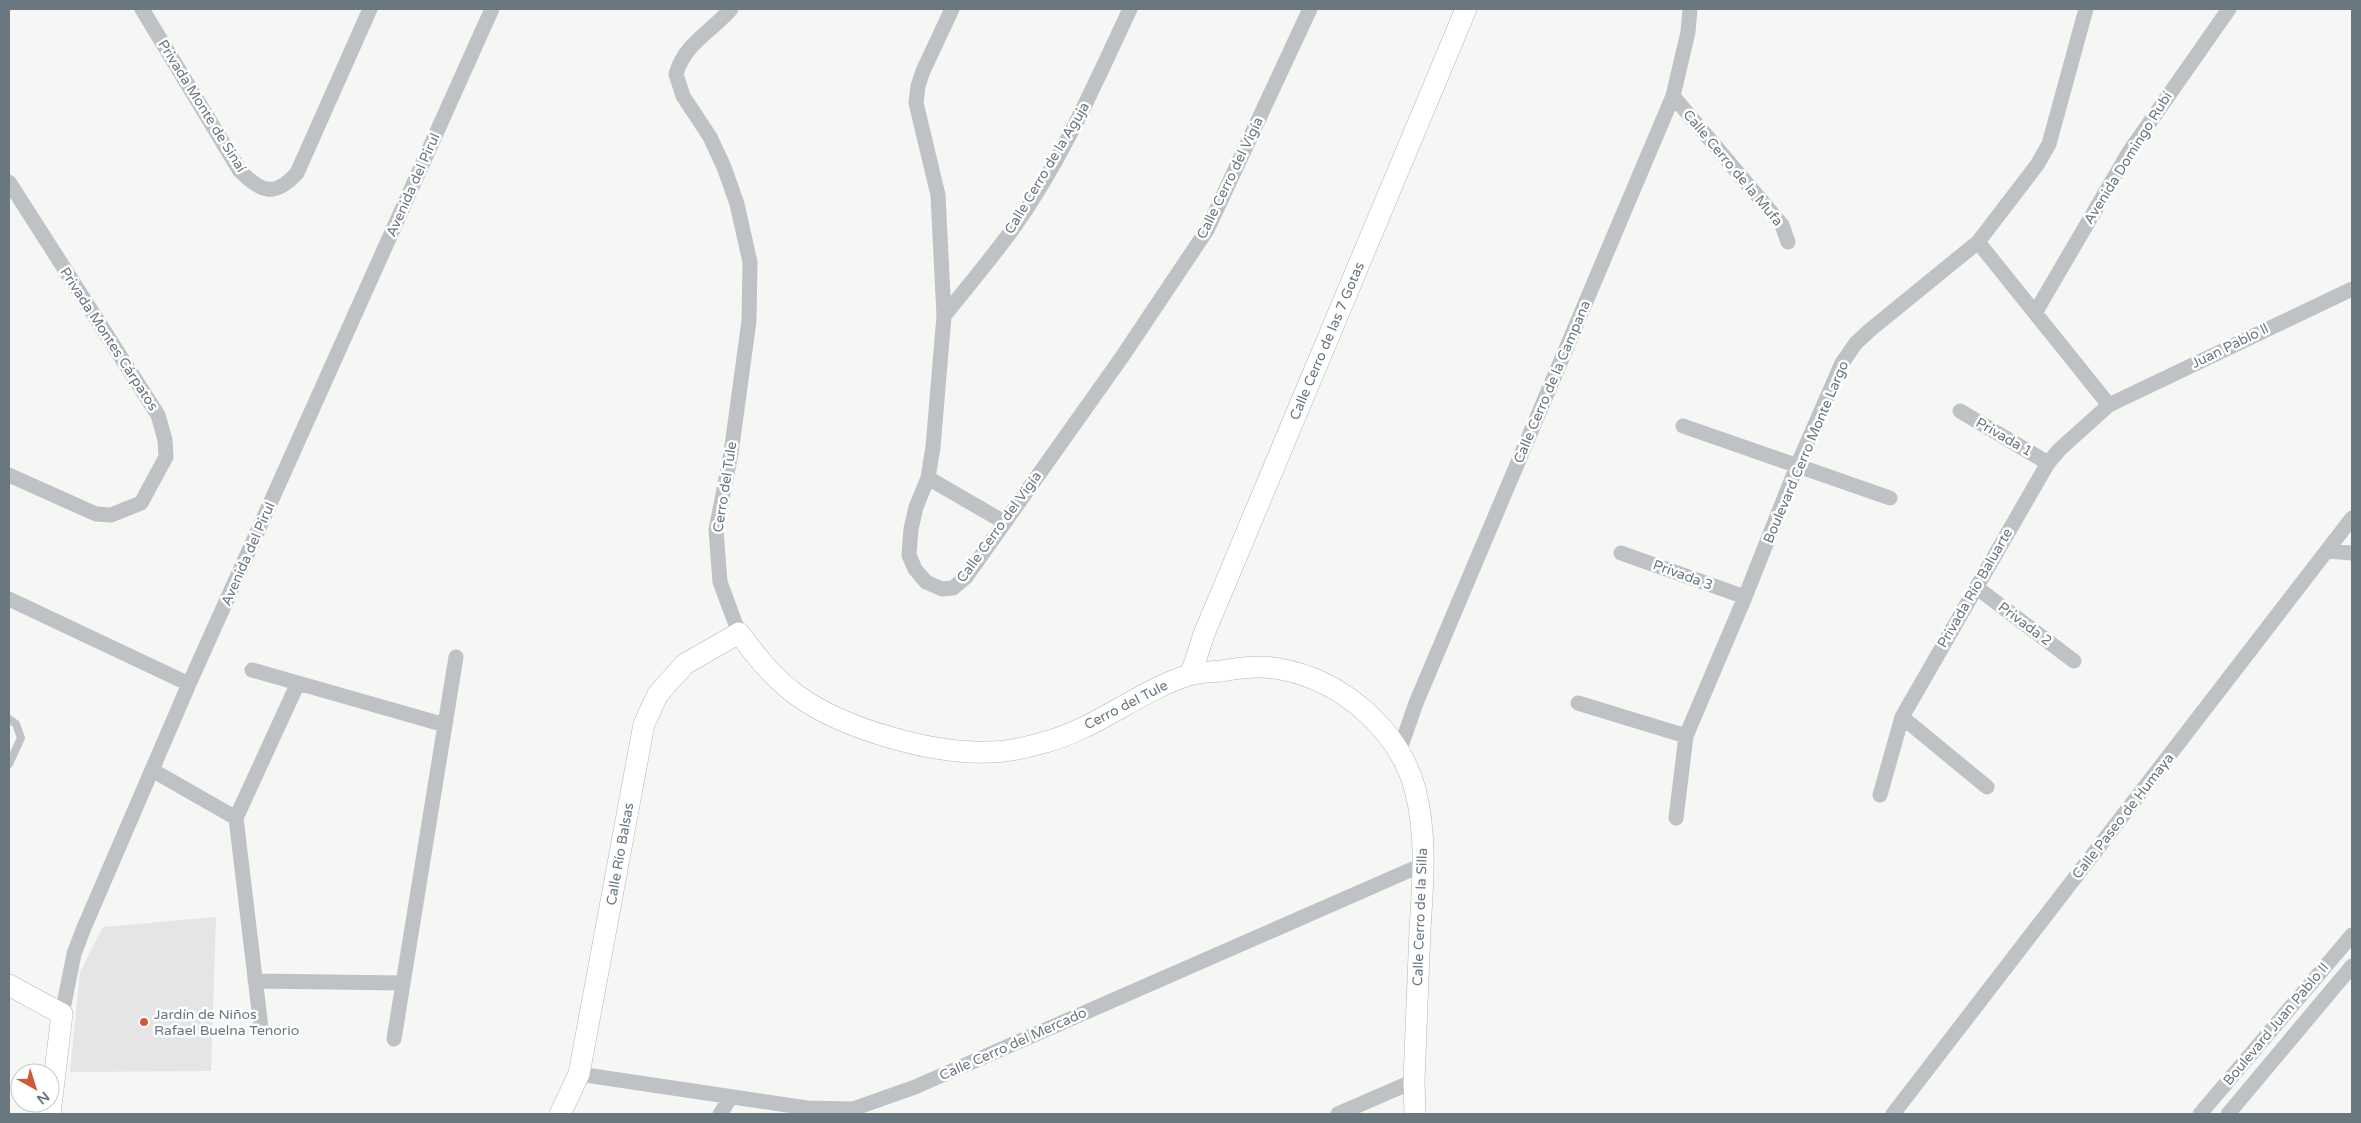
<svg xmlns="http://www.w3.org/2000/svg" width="2361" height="1123" viewBox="0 0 2361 1123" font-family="'Varela Round',sans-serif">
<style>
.built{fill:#e4e5e4}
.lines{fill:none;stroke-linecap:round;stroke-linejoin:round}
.secondary-casing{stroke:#b1b6b9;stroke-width:22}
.lane{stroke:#bec2c5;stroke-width:8}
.street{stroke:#bec2c5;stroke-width:15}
.secondary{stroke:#fff;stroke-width:21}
.poi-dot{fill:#d0583a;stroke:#fff;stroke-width:2}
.labels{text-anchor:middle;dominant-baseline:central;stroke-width:5;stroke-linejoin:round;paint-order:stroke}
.street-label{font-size:14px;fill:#697781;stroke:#fff}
.poi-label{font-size:14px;fill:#697781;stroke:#fff;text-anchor:start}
</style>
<rect width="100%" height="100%" fill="#f6f6f4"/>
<path class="built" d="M216,917L211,1071L70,1072L80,972L103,927Z"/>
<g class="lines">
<defs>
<path id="secondary" d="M1191,674L1204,634L1466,9
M9,985L62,1014L50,1114
M560,1114L579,1074L644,724L658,694L685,664L739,633C756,656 774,679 798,696C844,729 932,754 988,752C1005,752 1025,748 1042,743C1095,730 1138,691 1189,675C1199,672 1210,672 1221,671C1241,668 1260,665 1280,669C1341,680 1398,728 1415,789C1427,834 1423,883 1420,929C1418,980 1416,1030 1414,1081L1415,1114"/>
</defs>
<use href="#secondary" class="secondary-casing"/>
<path class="lane" d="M9,719L16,724L21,738L9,764"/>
<path class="street" d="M142,9L240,171C262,193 275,197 297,173L370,9
M731,9C711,32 685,43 676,74L683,96L710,137L724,167L737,204L750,262L749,321L731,453L716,530L720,582L739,633
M952,9L923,71L918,86L916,103L938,195L944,316L933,447L928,478L916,507L911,529L909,555L915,569L926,582L942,589L953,588L966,577L1122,357L1207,230L1310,9
M1673,96L1782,225L1788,242
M9,182L158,415L165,440L166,457L141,503L111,515L96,514L9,475
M1978,242L2109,405
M2035,313L2129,152L2229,9
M944,316C967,287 991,259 1012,230C1061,162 1095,84 1130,9
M1960,411L2048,463
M1683,426L1890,498
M928,478L1004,522
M2327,551L2352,553
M1621,553L1745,597
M1976,587L2074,661
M9,599L189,684
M252,670L445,725
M1578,703L1686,736
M1902,717L1987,787
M1399,752L1416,703L1673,96L1688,32L1690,9
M152,770L236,818
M1880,795L1902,717L2048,463L2060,449L2109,405L2352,289
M1676,818L1686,736L1745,597L1797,466L1842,363L1856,343L1870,330L1978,242L2037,165L2049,144L2086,9
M255,981L403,983
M62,1014L74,954L83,930L189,684L492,9
M261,1028L236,818L298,683
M394,1039L456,657
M579,1074L807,1108L853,1109L915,1087L1424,864
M720,1114L731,1097
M1338,1114L1414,1081
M1893,1114L2352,518
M2200,1114L2352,935
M2228,1114L2352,966"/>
<use href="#secondary" class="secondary"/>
</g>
<circle class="poi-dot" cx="144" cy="1022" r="5"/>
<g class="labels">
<g class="street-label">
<text transform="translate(202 106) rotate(58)">Privada Monte de Sinaí</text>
<text transform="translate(2128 158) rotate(-58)">Avenida Domingo Rubí</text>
<text transform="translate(1047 168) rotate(-59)">Calle Cerro de la Aguja</text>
<text transform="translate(1733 168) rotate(50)">Calle Cerro de la Mufa</text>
<text transform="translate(1230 178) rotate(-64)">Calle Cerro del Vigía</text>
<text transform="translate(413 185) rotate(-66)">Avenida del Pirul</text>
<text transform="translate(109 339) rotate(57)">Privada Montes Cárpatos</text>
<text transform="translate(1327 341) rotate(-67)">Calle Cerro de las 7 Gotas</text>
<text transform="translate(2230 346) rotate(-26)">Juan Pablo ll</text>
<text transform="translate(1552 382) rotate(-67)">Calle Cerro de la Campana</text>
<text transform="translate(2004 437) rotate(30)">Privada 1</text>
<text transform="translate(1806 452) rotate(-67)">Boulevard Cerro Monte Largo</text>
<text transform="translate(725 487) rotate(-81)">Cerro del Tule</text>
<text transform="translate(999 527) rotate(-54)">Calle Cerro del Vigía</text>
<text transform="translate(248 554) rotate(-66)">Avenida del Pirul</text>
<text transform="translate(1683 575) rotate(20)">Privada 3</text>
<text transform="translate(1975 588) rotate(-60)">Privada Río Baluarte</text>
<text transform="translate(2025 624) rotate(37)">Privada 2</text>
<text transform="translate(1126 705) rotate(-27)">Cerro del Tule</text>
<text transform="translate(2123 816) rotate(-52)">Calle Paseo de Humaya</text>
<text transform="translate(620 854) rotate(-80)">Calle Río Balsas</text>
<text transform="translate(1420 917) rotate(-88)">Calle Cerro de la Silla</text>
<text transform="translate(2276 1024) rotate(-50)">Boulevard Juan Pablo II</text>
<text transform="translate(1013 1044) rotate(-24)">Calle Cerro del Mercado</text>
</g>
<g class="poi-label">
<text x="154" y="1014">Jardín de Niños<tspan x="154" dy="16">Rafael Buelna Tenorio</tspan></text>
</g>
</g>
<rect width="2361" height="1123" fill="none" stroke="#697781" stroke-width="20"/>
<g transform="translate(35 1088) rotate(141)"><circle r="24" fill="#ffffff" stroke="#c3c9cd"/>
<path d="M0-4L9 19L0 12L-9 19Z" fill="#d0583a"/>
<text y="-8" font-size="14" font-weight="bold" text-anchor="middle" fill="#697781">N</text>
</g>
</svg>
